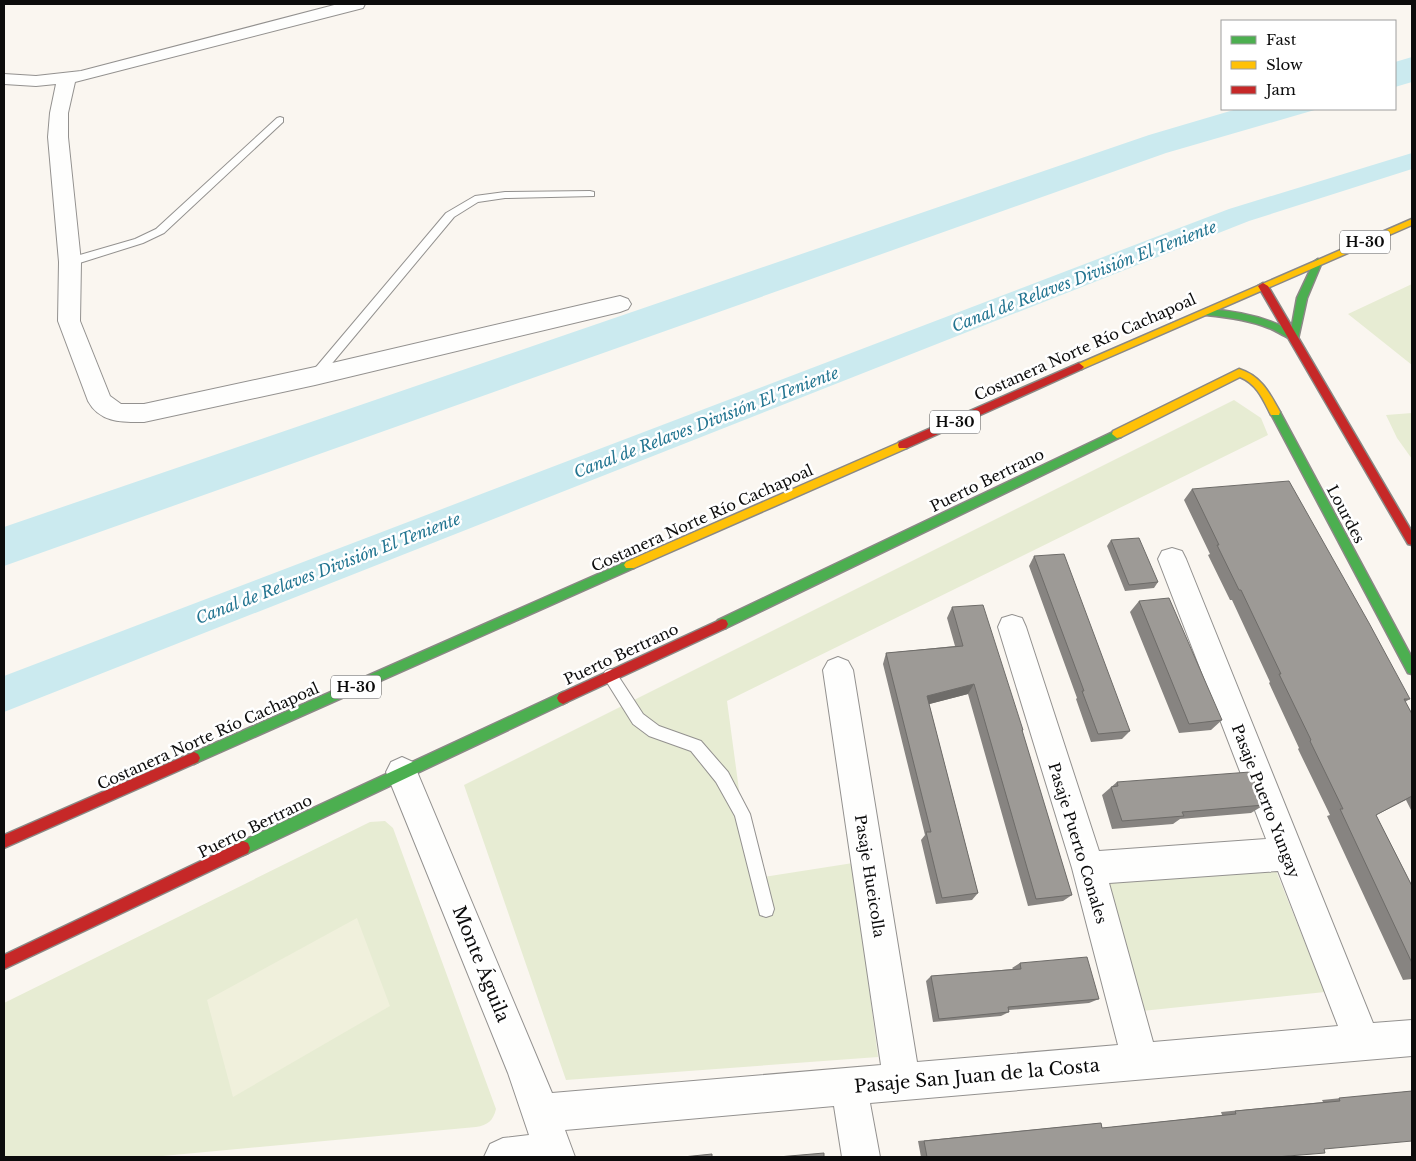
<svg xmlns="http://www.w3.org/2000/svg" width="1416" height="1161" viewBox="0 0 1416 1161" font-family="'Libre Baskerville',serif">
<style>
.green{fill:#e7ecd3}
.pitch{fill:#f0f0dc}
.water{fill:#cbeaef}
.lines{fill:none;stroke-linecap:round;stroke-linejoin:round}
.canal{fill:#cbeaef;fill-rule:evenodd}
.lane-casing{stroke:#93918f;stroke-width:2}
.street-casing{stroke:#93918f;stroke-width:2}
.fast-casing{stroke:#8a8885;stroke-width:3}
.slow-casing{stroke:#8a8885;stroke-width:3}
.jam-casing{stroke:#8a8885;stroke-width:3}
.lane{fill:#fefefd;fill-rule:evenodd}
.street{fill:#fefefd;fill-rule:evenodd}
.fast{fill:#4caf50;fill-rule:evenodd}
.slow{fill:#ffc107;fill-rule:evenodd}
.jam{fill:#c62828;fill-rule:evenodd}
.wall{fill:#878481}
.shaded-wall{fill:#6e6c69}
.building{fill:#9d9a96;stroke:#6e6c69}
.labels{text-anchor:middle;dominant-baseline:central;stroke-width:5;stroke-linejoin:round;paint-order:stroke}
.shield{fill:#fff;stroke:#555;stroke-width:1}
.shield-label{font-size:14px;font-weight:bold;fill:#0c0c0c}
.street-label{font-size:15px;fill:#0c0c0c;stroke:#fff}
.water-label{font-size:16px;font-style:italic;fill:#237591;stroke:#fff}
.near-street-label{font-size:18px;fill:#0c0c0c;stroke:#fff}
</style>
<rect width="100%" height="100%" fill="#faf6f0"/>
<path class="green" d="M1412,284V365L1348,314Z
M1234,400L1261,418L1268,435L727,701L751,879L853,863L878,1057L566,1080L464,785Z
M1412,413V459L1397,438L1386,415Z
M385,821L393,828L496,1109C493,1121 488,1125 476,1127L152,1157H4V1003L370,822Z
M1274,866L1325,992L1142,1011L1102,883Z"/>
<path class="pitch" d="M357,918L390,1006L233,1097L207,1000Z"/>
<path class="water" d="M1412,57V82L1395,87V62Z
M1237,109H1318L1166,153L4,566V527L1149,135Z"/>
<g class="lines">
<path class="canal" d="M1412,153V169L1249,221L4,712V676L1229,209Z"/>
<defs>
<path id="lane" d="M280,117L283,118V122L164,233L143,243L70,266L66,265L65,262L66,259L135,239L156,229L277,118Z
M590,191L594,192V196L505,198L478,202L454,217L319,379H311L309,376L311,373L446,213L475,196L505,192Z
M610,669L615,671L643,714L659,726L701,741L728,772L750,814L774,909L772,915L766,917L760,915L735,816L716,782L691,751L649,736L633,724L603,676L605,671Z"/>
<path id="street" d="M338,4H365L363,8L75,82L68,113V137L81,262L80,321L110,396L121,404H144L315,367L620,296L628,299L631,304L628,309L620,312L315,385L144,422C122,422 100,423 88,401L58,321L59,262L48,137L50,113L56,84L36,86L4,84V74L36,76L81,71Z
M1172,548L1182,551L1186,559L1373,1023L1412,1020V1056L870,1103L880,1157H842L834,1106L565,1130L575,1157H484L490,1144L503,1138L529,1135L508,1073L386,772L391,762L402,757L413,762L552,1093L881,1065L823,670L828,661L838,657L848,661L853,670L917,1062L1118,1045L1072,868L998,627L1002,618L1012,615L1022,618L1026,627L1099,851L1266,839L1158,559L1162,551ZM1278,871L1338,1026L1153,1042L1109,883Z"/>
<path id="fast" d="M1318,259L1322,262L1307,298L1298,339C1289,341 1278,331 1269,328C1249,320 1228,317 1206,315L1201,312L1206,309C1235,311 1265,316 1291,331L1297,298L1314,262Z
M1275,408L1280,412L1412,658V674L1408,673L1270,412Z
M1117,430L1121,431L1122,434L1121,437L726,628L722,629L718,628L716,624L718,620Z
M630,560L634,562L636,565L634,568L198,762L194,764L190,762L188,758L190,754Z
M563,692L567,694L569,698L567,702L248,853L243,855L238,853L236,848L238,843Z"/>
<path id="slow" d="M1412,219V225L1082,369H1076L1074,367L1076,365Z
M1239,369C1261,376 1269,392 1280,412L1279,415H1271C1263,399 1257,384 1240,377L1121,437L1117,438L1112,434L1113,431Z
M903,441L908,445L907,448L634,568H626L624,565L626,562Z"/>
<path id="jam" d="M1263,283L1268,286L1412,532V545L1408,544L1258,286Z
M1079,363L1084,367L1082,369L907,448H899L898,445L899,442Z
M722,619L726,620L728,624L726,628L567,702L563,704L559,702L557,698L559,694Z
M194,752L198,754L200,758L198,762L4,848V835Z
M243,841L248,843L250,848L248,853L4,969V955Z"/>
</defs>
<use href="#lane" class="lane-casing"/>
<use href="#street" class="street-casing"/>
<use href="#fast" class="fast-casing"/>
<use href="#slow" class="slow-casing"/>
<use href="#jam" class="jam-casing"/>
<use href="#lane" class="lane"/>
<use href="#street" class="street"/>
<use href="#fast" class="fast"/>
<use href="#slow" class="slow"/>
<use href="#jam" class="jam"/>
</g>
<path class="wall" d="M1192,489L1410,699L1405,702L1412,714V812L1406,800L1376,815L1412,886V979L1403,980L1327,816L1330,815L1298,749L1299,748L1269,683L1270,682L1232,600H1230L1208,555L1210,554L1184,500Z
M1111,540L1158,582L1154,588L1125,591L1107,546Z
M1034,556L1130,731L1122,739L1091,742L1076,699L1077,698L1029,566Z
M1139,601L1222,720L1211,730L1179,733L1130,612Z
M952,607L1023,730L1022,732L1072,895L1063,901L1028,906L968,694L929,704L978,893L972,900L936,904L921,840L925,835L883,664L886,653L955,646L947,618Z
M1117,782L1264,805L1251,813L1180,819L1173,824L1112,829L1102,795Z
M1020,963L1099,999L1089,1003L1009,1010V1012L1001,1016L933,1022L926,981L931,976L1013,969L1012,968Z
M1412,1091L1324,1149L1276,1157H921L918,1141L1101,1123L1102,1128L1222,1115L1221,1112L1323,1102L1322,1100Z"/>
<path class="shaded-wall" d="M974,684L968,694L922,706L927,696Z"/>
<path class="building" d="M1289,481L1369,623L1410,699H1404L1412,714V796L1376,815L1412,886V963L1340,809H1343L1310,741L1311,740L1279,674H1281L1241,590H1239L1217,545H1219L1192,489Z
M1139,538L1158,582L1129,585L1111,540Z
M1064,554L1130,731L1098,734L1082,691H1084L1034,556Z
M1169,598L1222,720L1189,724L1139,601Z
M983,605L1023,730H1022L1072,895L1036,899L974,684L927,696L978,893L942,898L926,832H931L886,653L963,646L952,607Z
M1250,772L1264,805L1182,812L1184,816L1122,821L1111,787L1118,786L1117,782Z
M1087,957L1099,999L1008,1007L1009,1012L939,1019L931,976L1021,969L1020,963Z
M1412,1091V1141L1324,1149L1325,1153L1276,1157H927L924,1141L1101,1123L1102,1128L1236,1114L1235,1111L1340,1101L1339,1098Z
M824,1153V1157H778Z
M712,1154V1157H683Z"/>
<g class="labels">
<g class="shield">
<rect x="1340" y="230.5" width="50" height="23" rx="4"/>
<rect x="930" y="410.5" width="50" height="23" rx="4"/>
<rect x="331" y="675.5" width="50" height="23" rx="4"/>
</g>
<g class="shield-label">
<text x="1365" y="242">H-30</text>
<text x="955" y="422">H-30</text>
<text x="356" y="687">H-30</text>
</g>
<g class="street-label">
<text transform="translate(1085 347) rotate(-24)">Costanera Norte Río Cachapoal</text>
<text transform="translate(987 480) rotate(-26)">Puerto Bertrano</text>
<text transform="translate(1346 514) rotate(62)">Lourdes</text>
<text transform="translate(702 518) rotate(-24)">Costanera Norte Río Cachapoal</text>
<text transform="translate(621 654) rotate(-25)">Puerto Bertrano</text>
<text transform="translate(208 736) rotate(-24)">Costanera Norte Río Cachapoal</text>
<text transform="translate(1266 801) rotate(69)">Pasaje Puerto Yungay</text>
<text transform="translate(255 826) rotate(-26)">Puerto Bertrano</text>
<text transform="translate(1078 843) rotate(73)">Pasaje Puerto Conales</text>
<text transform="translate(870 876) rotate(81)">Pasaje Hueicolla</text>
</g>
<g class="water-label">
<text transform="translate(1084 276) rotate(-21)">Canal de Relaves División El Teniente</text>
<text transform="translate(706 422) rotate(-21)">Canal de Relaves División El Teniente</text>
<text transform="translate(328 568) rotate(-21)">Canal de Relaves División El Teniente</text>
</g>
<g class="near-street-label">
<text transform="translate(481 964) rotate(68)">Monte Águila</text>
<text transform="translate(977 1076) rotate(-5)">Pasaje San Juan de la Costa</text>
</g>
</g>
<rect width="1416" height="1161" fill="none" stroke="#0c0c0c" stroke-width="10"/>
<rect x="1221" y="20" width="175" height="90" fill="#ffffff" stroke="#9e9e9e"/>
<rect x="1231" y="36" width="25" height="8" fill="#4caf50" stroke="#9e9e9e"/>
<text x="1266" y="45" font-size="15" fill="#0c0c0c">Fast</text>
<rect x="1231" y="61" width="25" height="8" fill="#ffc107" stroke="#9e9e9e"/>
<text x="1266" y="70" font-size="15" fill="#0c0c0c">Slow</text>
<rect x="1231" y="86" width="25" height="8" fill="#c62828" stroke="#9e9e9e"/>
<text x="1266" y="95" font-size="15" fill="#0c0c0c">Jam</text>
</svg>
